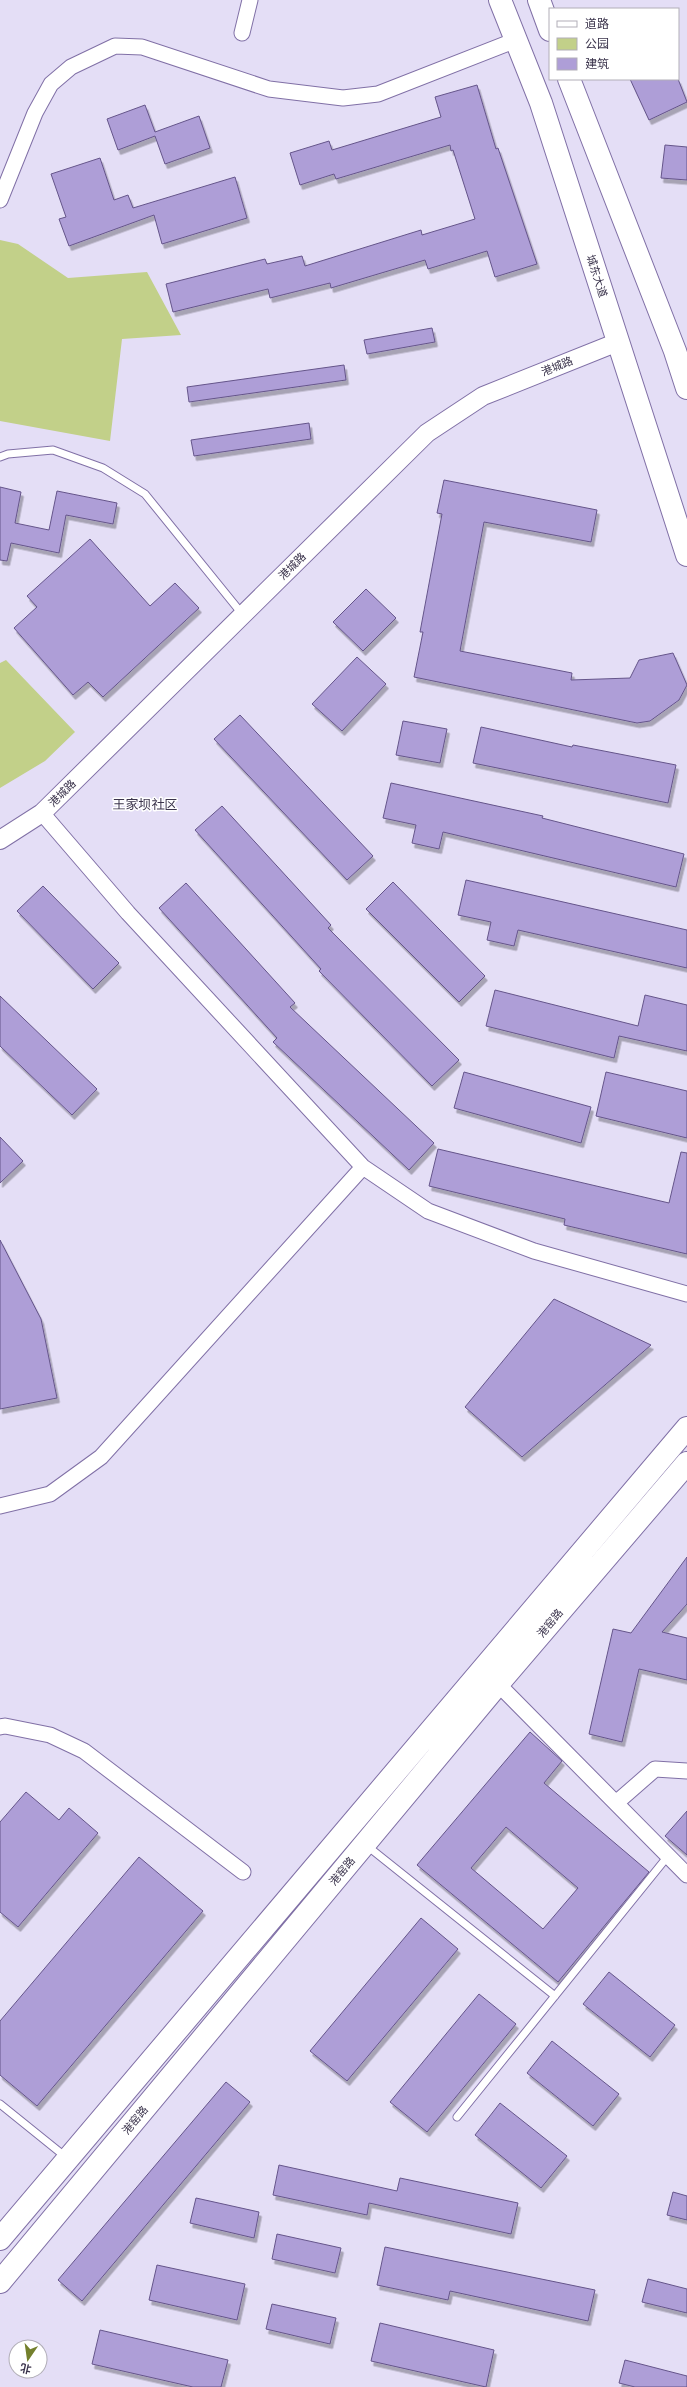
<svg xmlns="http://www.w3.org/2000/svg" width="687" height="2387" viewBox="0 0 687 2387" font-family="Mulish,'Noto Sans SC',sans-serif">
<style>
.green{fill:#c2d089}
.building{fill:#ae9ed7;stroke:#65558a;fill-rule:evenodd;filter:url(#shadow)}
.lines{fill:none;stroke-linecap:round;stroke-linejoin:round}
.service-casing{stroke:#8070a6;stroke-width:9}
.minor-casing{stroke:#8070a6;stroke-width:17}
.tertiary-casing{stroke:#8070a6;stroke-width:20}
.primary-casing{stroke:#8070a6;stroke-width:24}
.service{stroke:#fff;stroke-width:7}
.minor{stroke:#fff;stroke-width:15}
.tertiary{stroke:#fff;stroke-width:18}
.primary{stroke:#fff;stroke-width:22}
.labels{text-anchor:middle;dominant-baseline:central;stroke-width:3;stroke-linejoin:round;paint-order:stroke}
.street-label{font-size:11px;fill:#3b344c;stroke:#fff}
.quarter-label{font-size:13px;fill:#3b344c;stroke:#fff}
</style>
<defs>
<filter id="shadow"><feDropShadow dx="2.5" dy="4.5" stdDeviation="0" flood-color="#0004"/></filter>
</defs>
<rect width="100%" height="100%" fill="#e4def6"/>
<path class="green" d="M0,240L18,244L68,278L147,272L181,335L122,339L110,441L0,421Z
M6,660L75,732L45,761L0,788V663Z"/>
<path class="building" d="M630,79H678L687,102L649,120Z
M477,85L496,149L498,148L537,264L495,277L487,251L428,269L425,260L331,288L330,283L270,298L268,289L173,312L166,284L265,259L267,264L302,256L305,266L421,230L422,235L475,219L453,150L451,151L450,145L336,179L334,174L300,185L290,153L329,141L332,150L441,117L435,97Z
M145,105L155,132L199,116L210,148L165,164L155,136L118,150L107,119Z
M665,145L687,147V180L661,178Z
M100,158L114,200L128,195L133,208L235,177L247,218L162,244L154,215L69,246L59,219L66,217L51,174Z
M432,328L435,342L367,354L364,340Z
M344,365L346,380L189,402L187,387Z
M309,423L311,439L194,456L191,440Z
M444,480L597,510L591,542L484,522L460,651L572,673L571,680L630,678L639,660L673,653L687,685L679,700L650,721L637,723L414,677L423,632H420L442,514L437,513Z
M0,487L21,492L15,523L49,530L57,491L117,503L113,524L66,515L59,553L11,543L7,561L0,560Z
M90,539L150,606L175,583L199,608L103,697L88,682L73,695L14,628L37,607L27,596Z
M366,589L396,618L363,651L333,622Z
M357,657L386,684L342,731L312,704Z
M240,715L373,856L347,880L214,739Z
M403,721L447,729L440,763L396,755Z
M481,727L572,747L573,745L676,765L668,803L473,763Z
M391,783L543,816L542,818L684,854L676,887L443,832L439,849L412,843L416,825L383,818Z
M222,806L331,925L328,928L459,1060L432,1086L319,971L321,969L195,830Z
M466,880L687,930V968L518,930L514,946L487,940L491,922L458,915Z
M393,882L485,976L459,1002L366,909Z
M186,883L295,1003L290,1007L434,1143L409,1170L273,1042L277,1038L159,908Z
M43,886L119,963L93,989L17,911Z
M495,990L638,1026L645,995L687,1005V1051L619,1036L614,1058L486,1026Z
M0,996L97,1089L72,1115L0,1046Z
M464,1072L591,1107L581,1143L454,1108Z
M606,1072L687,1091V1138L596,1116Z
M0,1137L23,1161L0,1183Z
M438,1149L669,1203L681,1152L687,1153V1254L564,1225L565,1219L429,1186Z
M0,1240L41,1319L57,1398L0,1409Z
M554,1299L651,1345L522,1457L465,1407Z
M687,1557V1604L662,1632L687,1638V1680L639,1669L622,1742L589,1734L613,1629L631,1633Z
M530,1732L562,1761L544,1783L649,1872L558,1982L417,1865ZM506,1827L578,1888L543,1929L471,1868Z
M26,1792L59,1820L69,1808L98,1833L18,1927L0,1912V1822Z
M687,1811V1855L665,1836Z
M139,1857L203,1911L37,2106L0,2075V2021Z
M421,1918L458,1949L347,2081L310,2051Z
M609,1972L675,2025L650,2057L583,2004Z
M479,1994L516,2024L427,2132L390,2102Z
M552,2041L619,2094L593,2126L527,2073Z
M226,2082L250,2102L82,2301L58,2280Z
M500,2103L567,2156L541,2188L475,2135Z
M279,2165L397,2191L400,2178L518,2203L511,2234L369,2203L367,2215L273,2195Z
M673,2192L687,2196V2220L667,2215Z
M196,2198L259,2212L254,2238L190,2223Z
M277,2234L341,2248L335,2273L272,2259Z
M385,2247L595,2290L588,2321L450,2291L448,2300L377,2285Z
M157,2265L245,2284L237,2320L149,2300Z
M648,2279L687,2289V2313L642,2302Z
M272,2304L336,2318L330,2344L266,2329Z
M380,2323L494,2350L486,2387L371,2361Z
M100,2330L228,2360L221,2387H193L92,2364Z
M625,2360L687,2376V2387H635L619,2383Z"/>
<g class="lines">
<defs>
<path id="service" d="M0,457L8,454L53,450L103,468L145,494L243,615
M366,1845L555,1996
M0,2104L67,2158
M457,2117L668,1856"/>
<path id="minor" d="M242,33L250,0
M0,200L35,113L51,84L71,67L115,46L142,47L269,89L343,98L378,94L516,40
M42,813L128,913L363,1167L428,1211L534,1251L687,1294
M0,1506L50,1494L101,1457L363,1167
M498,1684L687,1875
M0,1727L5,1726L50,1735L84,1751L243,1872
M616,1803L655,1769L687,1771"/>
<path id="tertiary" d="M0,840L42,813L427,433L483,396L618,342"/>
<path id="primary" d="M500,0L541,103L687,555
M539,0L550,30
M569,79L675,351L687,388
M0,2239L687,1428
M0,2282L498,1684L687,1463"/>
</defs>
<use href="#service" class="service-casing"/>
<use href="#minor" class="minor-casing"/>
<use href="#tertiary" class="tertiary-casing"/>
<use href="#primary" class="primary-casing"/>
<use href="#service" class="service"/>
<use href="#minor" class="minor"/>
<use href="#tertiary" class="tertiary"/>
<use href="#primary" class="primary"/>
</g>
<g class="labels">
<g class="street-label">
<text transform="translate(597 276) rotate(72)">城东大道</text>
<text transform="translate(557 366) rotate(-22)">港城路</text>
<text transform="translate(292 566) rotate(-45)">港城路</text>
<text transform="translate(62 793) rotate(-45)">港城路</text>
<text transform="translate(550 1623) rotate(-50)">港窑路</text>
<text transform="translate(342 1871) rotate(-50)">港窑路</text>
<text transform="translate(135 2120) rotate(-50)">港窑路</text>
</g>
<g class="quarter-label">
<text x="145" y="804">王家坝社区</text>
</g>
</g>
<rect x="549" y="8" width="130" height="72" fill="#ffffff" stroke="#b1aeb7"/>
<rect x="557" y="21" width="20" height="6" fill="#ffffff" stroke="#b1aeb7"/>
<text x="585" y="28" font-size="12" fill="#3b344c">道路</text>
<rect x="557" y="38" width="20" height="12" fill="#c2d089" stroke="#b1aeb7"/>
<text x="585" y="48" font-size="12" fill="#3b344c">公园</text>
<rect x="557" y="58" width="20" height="12" fill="#ae9ed7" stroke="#b1aeb7"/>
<text x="585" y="68" font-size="12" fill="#3b344c">建筑</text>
<g transform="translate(28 2359) rotate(193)"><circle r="19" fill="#ffffff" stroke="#b1aeb7"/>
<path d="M0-3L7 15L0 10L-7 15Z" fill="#74802d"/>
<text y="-6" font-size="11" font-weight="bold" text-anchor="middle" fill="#3b344c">北</text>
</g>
</svg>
